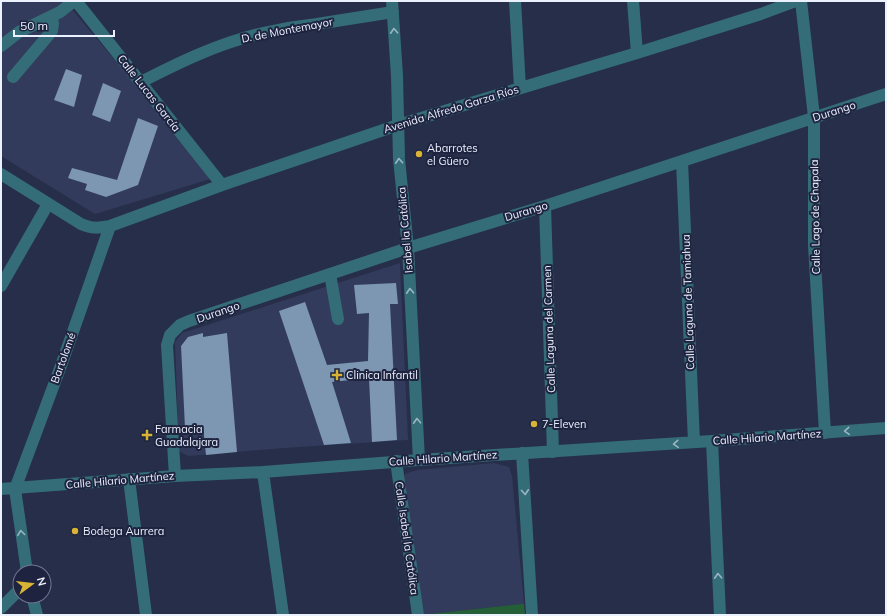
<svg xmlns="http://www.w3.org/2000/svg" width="887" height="616" viewBox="0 0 887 616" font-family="Mulish,sans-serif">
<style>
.built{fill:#323b5b}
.green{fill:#255f38}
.building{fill:#7d96b2}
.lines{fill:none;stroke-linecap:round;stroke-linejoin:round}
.minor{stroke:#346d78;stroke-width:12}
.oneway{stroke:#99b6c2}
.poi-dot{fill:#d9b334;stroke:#1e243f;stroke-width:1.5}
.labels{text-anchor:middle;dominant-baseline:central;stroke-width:4;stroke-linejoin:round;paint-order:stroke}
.street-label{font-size:11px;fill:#ecf1ff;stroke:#1e243f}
.poi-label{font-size:11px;fill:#ecf1ff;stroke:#1e243f;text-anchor:start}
</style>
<rect width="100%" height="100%" fill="#272e4a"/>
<path class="built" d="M1,1H65L214,178L95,214L1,156Z
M400,263L408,440L284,448L188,456L179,451L175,342L182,333Z
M494,463L509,467L512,476L524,604L421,615L403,479L405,474L417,470Z"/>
<path class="green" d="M521,604H524L525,615H421Z"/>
<path class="building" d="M66,69L82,75L74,107L54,100Z
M103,83L121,91L110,122L92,115Z
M138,118L158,126L138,185L106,197L85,190L87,184L68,178L72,168L117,180Z
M396,283L398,304H390L397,440L372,442L369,378L332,382L351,443L324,445L279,311L305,302L327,365L368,361L369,313L357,314L354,285Z
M203,333V337L227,333L237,452L206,455L203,426L185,428L181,346L188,337Z"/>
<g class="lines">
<path class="minor" d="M76,1L222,185
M392,1L397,76L399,159L408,248L419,460
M515,1L520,88
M633,1L637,53
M801,1L814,117V245L825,433
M1,46L19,32L60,12L74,1
M13,77L52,31L53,24L52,16
M141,82C180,62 219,43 263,33C281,29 299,26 317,24C342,20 368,16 393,12
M682,161L694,442
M1,174L81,224C93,229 98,228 110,226L222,185L398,125L637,53L761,14L796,1
M545,206L553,452
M330,274L338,319
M1,286L48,204
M712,441L720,615
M522,453L532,615
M396,461L418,615
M263,472L283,615
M175,476L167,345L170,335L180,325L189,321L408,248L545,206L886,94
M129,479L146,615
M1,489L175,476L263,472L419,460L712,441L886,428
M27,572L15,489L62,363L110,226
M32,596L37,615
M1,608L20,589"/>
</g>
<defs><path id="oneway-chevron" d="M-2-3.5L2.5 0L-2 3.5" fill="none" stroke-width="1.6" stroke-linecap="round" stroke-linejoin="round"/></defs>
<g class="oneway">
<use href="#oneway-chevron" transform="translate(394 31) rotate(-93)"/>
<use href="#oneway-chevron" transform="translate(399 161) rotate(-94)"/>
<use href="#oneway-chevron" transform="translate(410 291) rotate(-93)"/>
<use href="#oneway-chevron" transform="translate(417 421) rotate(-93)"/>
<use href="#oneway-chevron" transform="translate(847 431) rotate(176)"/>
<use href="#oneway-chevron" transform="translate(676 444) rotate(176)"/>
<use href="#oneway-chevron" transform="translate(525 492) rotate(86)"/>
<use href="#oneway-chevron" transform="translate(21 533) rotate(-98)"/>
<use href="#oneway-chevron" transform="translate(718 576) rotate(-93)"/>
</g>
<g class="poi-dot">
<circle cx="419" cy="154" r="4"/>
<path d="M335 369h4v4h4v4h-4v4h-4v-4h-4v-4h4z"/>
<circle cx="534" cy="424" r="4"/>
<path d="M145 429h4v4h4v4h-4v4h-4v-4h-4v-4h4z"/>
<circle cx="75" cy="531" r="4"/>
</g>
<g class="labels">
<g class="street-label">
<text transform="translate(287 30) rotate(-11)">D. de Montemayor</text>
<text transform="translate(149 93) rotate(52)">Calle Lucas García</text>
<text transform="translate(451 109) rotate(-17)">Avenida Alfredo Garza Ríos</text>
<text transform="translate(834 111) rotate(-18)">Durango</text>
<text transform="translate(526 211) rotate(-17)">Durango</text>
<text transform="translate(815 217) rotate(-91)">Calle Lago de Chapala</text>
<text transform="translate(405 230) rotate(-95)">Isabel la Católica</text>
<text transform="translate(688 302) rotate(-92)">Calle Laguna de Tamiahua</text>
<text transform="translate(218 312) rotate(-19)">Durango</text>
<text transform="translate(549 329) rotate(-92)">Calle Laguna del Carmen</text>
<text transform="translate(63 358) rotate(-70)">Bartolomé</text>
<text transform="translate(767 437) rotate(-4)">Calle Hilario Martínez</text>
<text transform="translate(443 458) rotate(-4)">Calle Hilario Martínez</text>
<text transform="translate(120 480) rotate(-5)">Calle Hilario Martínez</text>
<text transform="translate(407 538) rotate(82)">Calle Isabel la Católica</text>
</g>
<g class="poi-label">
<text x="427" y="148">Abarrotes<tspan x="427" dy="13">el Güero</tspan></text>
<text x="346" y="375">Clinica Infantil</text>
<text x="542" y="424">7-Eleven</text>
<text x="155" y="429">Farmacia<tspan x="155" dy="13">Guadalajara</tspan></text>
<text x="83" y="531">Bodega Aurrera</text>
</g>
</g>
<rect width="887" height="616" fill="none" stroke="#ecf1ff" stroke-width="4"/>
<g transform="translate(32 584) rotate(75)"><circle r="19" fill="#1e243f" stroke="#70768c"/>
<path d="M0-3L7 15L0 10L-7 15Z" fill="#d9b334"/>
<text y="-6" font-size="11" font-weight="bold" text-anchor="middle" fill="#ecf1ff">N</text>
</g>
<path d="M14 30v6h100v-6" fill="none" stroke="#ecf1ff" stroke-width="2"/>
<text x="20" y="30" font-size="12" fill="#ecf1ff" stroke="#1e243f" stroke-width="3" paint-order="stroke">50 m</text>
</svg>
